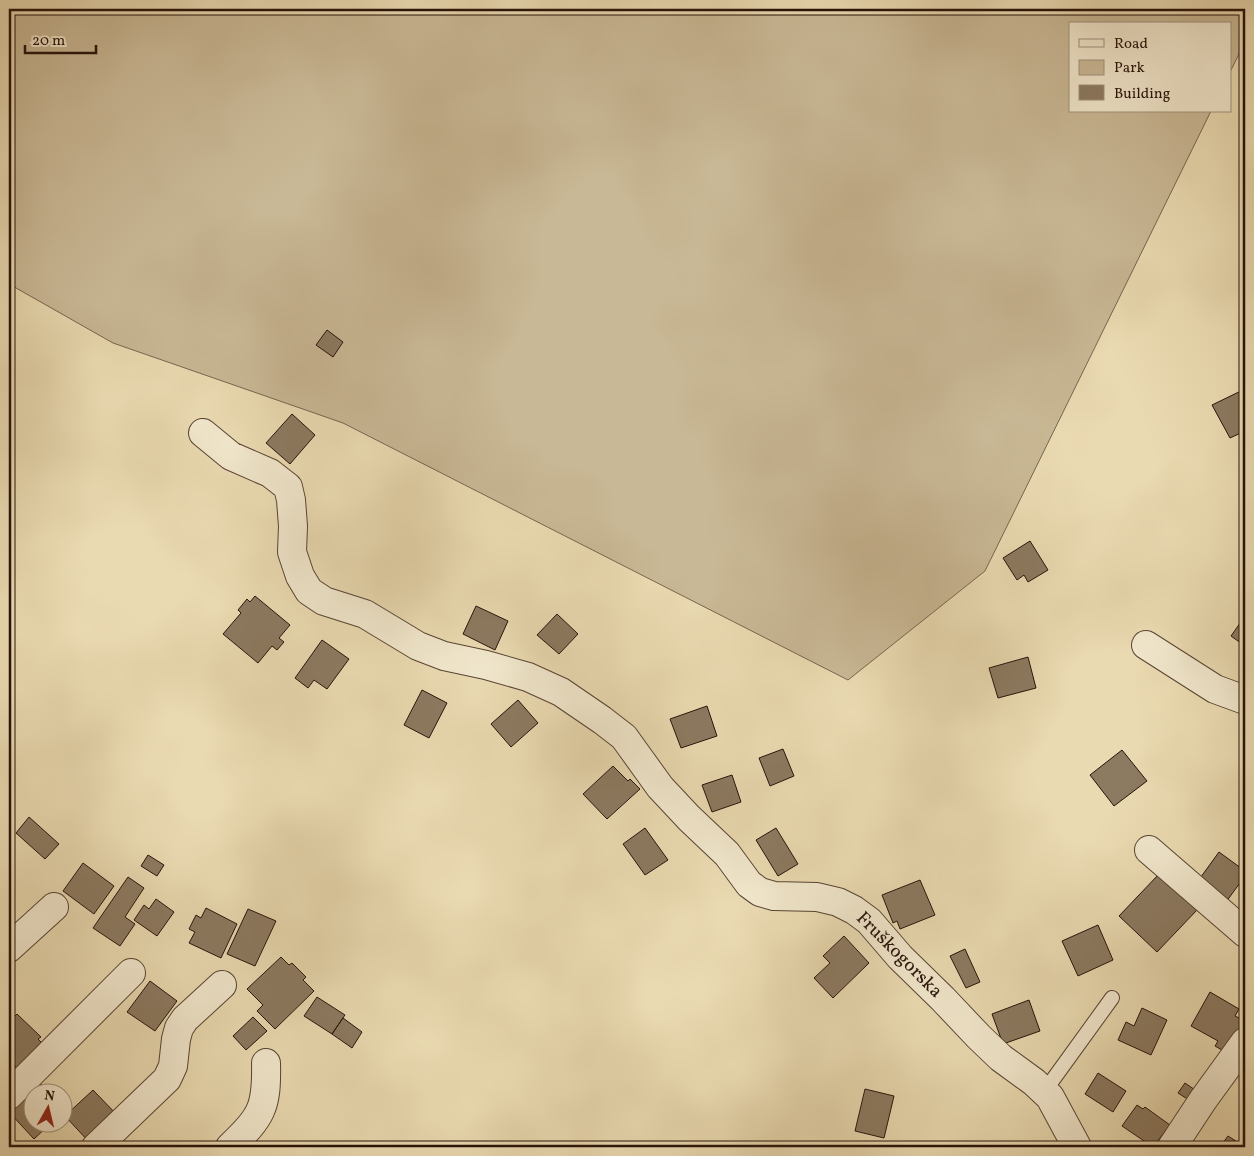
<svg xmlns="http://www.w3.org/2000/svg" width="1254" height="1156" viewBox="0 0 1254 1156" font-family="Vollkorn,serif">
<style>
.green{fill:#c9b895;stroke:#786550}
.building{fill:#8c7a61;stroke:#27120b}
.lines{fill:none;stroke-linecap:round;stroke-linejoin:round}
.service-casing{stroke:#584434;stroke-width:16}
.minor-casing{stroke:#584434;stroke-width:30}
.service{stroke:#f1e7cc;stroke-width:14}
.minor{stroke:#f1e7cc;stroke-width:28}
.labels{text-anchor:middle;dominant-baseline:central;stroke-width:4.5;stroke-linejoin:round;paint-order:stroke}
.street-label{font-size:19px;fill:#27120b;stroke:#f1e7cc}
</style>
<rect width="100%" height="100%" fill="#eadab1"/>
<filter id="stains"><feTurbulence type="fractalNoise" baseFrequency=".004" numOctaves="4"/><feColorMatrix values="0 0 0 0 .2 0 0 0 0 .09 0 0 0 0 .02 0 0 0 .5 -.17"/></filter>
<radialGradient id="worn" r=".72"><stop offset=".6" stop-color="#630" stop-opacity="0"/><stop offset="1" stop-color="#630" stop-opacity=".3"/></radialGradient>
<path class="green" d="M9,9H1245V42L1230,72V24H1070V111H1211L985,571L848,680L343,423L113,343L9,284Z"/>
<path class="building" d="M327,330L343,342L333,357L316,345Z
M1245,389V431L1230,438L1212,405Z
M292,414L315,435L290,464L266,443Z
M1030,541L1048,570L1028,582L1024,575L1017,580L1003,558Z
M255,596L290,625L279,638L284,642L277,650L272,646L258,663L223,634L241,613L238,610L247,599L250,602Z
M476,606L508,621L495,650L463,634Z
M557,614L578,634L559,654L537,635Z
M1245,616V646L1231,636Z
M322,640L349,659L327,689L314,680L308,688L295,678Z
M1028,657L1036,688L998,698L989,668Z
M422,690L447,703L429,738L404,725Z
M518,700L538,723L511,747L491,724Z
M707,706L717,736L681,748L670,719Z
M783,749L794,776L770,786L759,758Z
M1122,750L1147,781L1114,806L1090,775Z
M613,766L628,781L630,779L640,789L607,819L583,794Z
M732,775L741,802L712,812L702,785Z
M29,817L59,844L45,859L16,833Z
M645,828L668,860L645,875L623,844Z
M776,828L798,864L778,876L756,840Z
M1219,852L1245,871V876L1226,902L1198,881Z
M148,855L164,865L157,876L141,866Z
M83,863L114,886L94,914L63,891Z
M1159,874L1197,910L1157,952L1119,916Z
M128,877L144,888L125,917L135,924L120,946L93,928Z
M920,880L935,915L900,929L897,921L893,923L882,895Z
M156,899L174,912L157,936L134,920L144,905L149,909Z
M206,908L237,924L221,958L189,943L195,932L189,929L196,915L201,918Z
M248,909L276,921L255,966L227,954Z
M1098,925L1113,960L1078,976L1062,941Z
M844,936L869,963L833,998L814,978L830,963L823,956Z
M965,949L980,982L966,988L950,956Z
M281,957L289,965L292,963L306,977L303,980L314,991L275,1029L257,1011L263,1005L247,989Z
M150,981L177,1001L155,1031L127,1012Z
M1210,992L1239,1009L1235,1016L1245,1021V1025L1229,1054L1215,1046L1218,1041L1191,1026Z
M317,997L345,1015L332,1034L304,1016Z
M1029,1000L1040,1031L1003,1044L992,1014Z
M1142,1008L1167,1020L1151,1055L1118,1040L1126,1022L1134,1026Z
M17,1014L41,1037L38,1039L43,1044L19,1070L9,1060V1022Z
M253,1017L267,1031L246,1050L233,1036Z
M343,1018L362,1032L352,1048L332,1034Z
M1098,1073L1126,1091L1113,1112L1085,1094Z
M39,1082L50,1094H32V1124H50L34,1139L9,1112Z
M1185,1083L1198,1092L1192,1102L1178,1093Z
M865,1089L894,1096L884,1138L855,1131Z
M93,1090L119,1117L90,1143L65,1116Z
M1137,1105L1143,1109L1145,1107L1170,1125L1153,1147L1122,1126Z
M1228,1136L1239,1143L1236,1147H1220Z"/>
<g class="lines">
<defs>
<path id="service" d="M1044,1092L1112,998"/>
<path id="minor" d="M203,433L231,456L270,473L288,487L291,500L293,526L292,552L300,576L309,591L324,601L365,614L418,646L444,656L486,665L528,677L561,692L602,720L624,737L660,787L689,818L727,854L749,884L760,892L774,896L817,897L838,902L854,910L869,921L900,957L943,999L979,1037L1001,1058L1034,1082L1050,1097L1077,1147
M1146,645L1215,689L1245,700
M1149,850L1245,933
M9,948L54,907
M9,1095L131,973
M96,1147L167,1079L173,1066L176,1039L179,1028L185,1019L222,985
M230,1147C262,1116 267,1108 266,1063
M1172,1147L1203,1100L1245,1042"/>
</defs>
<use href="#service" class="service-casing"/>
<use href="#minor" class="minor-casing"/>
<use href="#service" class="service"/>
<use href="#minor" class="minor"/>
</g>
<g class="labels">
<g class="street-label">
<text transform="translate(899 955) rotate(45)">Fruškogorska</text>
</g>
</g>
<rect width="1254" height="1156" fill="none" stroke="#eadab1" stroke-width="30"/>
<rect x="10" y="10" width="1234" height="1136" fill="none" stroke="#27120b" stroke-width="2.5"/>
<rect x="15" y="15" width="1224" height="1126" fill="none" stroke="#27120b"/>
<rect x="1069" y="22" width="162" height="90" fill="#f1e7cc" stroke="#a0927f"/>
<rect x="1079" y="39" width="25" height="8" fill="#f1e7cc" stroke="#a0927f"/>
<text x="1114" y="48" font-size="15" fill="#27120b">Road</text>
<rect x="1079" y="60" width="25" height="15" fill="#c9b895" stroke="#a0927f"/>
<text x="1114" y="72" font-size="15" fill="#27120b">Park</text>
<rect x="1079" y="85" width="25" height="15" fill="#8c7a61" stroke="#a0927f"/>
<text x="1114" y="98" font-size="15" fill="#27120b">Building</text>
<g transform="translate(48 1108) rotate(8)"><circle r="24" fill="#f1e7cc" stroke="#a0927f"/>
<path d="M0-4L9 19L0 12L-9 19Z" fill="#8f2418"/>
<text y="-8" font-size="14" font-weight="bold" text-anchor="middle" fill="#27120b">N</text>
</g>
<path d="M25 45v8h71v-8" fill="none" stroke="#27120b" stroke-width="2.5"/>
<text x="32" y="45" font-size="15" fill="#27120b" stroke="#f1e7cc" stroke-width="4" paint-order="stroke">20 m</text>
<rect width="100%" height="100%" filter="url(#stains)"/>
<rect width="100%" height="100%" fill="url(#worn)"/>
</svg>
